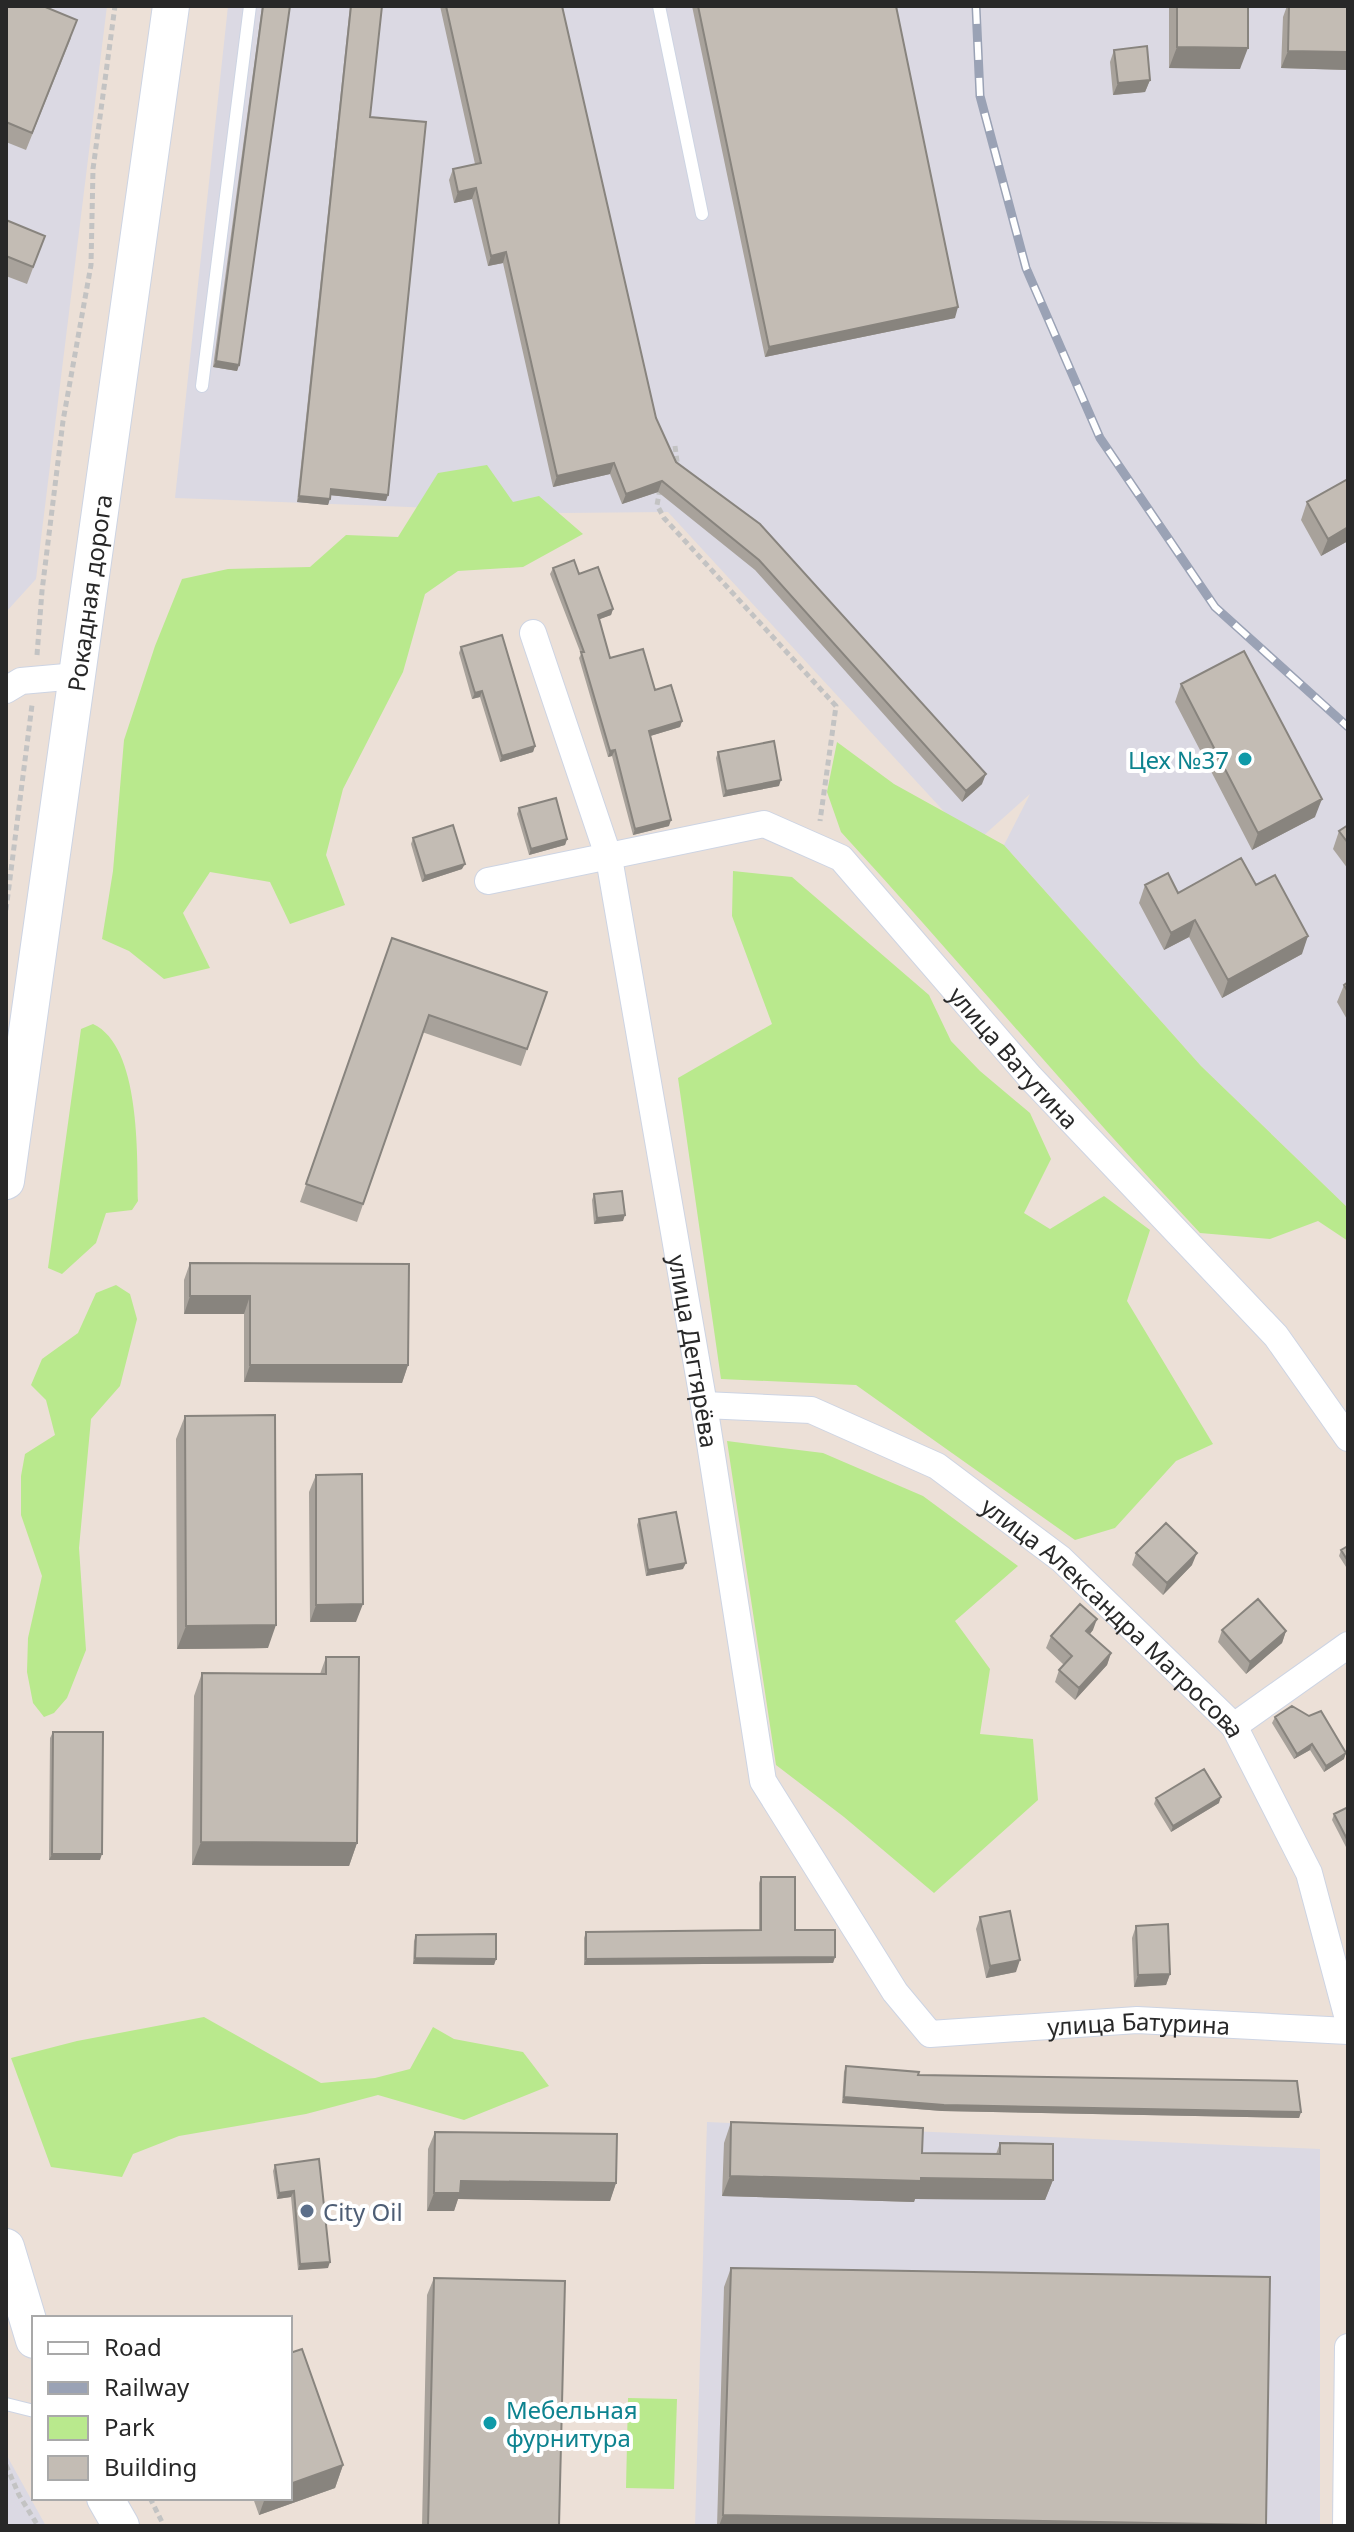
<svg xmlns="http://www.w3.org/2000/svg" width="1354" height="2532" viewBox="0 0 1354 2532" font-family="'Noto Sans',sans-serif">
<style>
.industrial{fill:#dbd9e3}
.green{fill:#b9e98d}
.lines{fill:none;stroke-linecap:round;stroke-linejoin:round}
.lane-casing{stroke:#cdd4e3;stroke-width:14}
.street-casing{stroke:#cdd4e3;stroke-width:28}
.secondary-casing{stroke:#cdd4e3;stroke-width:38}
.path{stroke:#c3c3c3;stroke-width:5;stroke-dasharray:6 4;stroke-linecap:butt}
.lane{stroke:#fff;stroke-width:12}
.street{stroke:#fff;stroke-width:26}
.secondary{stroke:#fff;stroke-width:36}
.rail-casing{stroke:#9aa2b5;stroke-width:9}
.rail{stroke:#fff;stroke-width:6;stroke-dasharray:18;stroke-linecap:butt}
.wall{fill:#a8a29b}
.shaded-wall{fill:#88847e}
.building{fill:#c3bcb4;stroke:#88847e;stroke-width:2}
.culture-dot{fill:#0f9aa8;stroke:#fff;stroke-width:3}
.service-dot{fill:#5c6f8a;stroke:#fff;stroke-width:3}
.labels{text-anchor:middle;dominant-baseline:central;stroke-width:8;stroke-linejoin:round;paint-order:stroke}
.street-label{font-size:24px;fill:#282828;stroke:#fff}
.culture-label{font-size:24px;fill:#0d838f;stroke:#fff;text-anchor:end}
.service-label{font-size:24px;fill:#4e5e75;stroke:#fff;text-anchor:start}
</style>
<rect width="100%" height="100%" fill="#ece0d7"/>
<path class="industrial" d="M6,6H107L36,579L6,612Z
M228,6H1348V1208L1201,1066L1004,845L1030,794L974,844L668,512L564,513L175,498Z
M707,2122L1320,2149V2526H695Z
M6,2453V2454L46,2526H6Z"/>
<path class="green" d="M487,465L513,502L539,496L583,534L523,567L458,571L425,594L403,672L343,789L326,855L345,905L290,924L270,882L210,872L183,913L210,968L164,979L129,951L102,939L113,871L124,740L155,646L182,579L228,569L310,567L346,535L398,537L438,473Z
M837,742L894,784L1004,845L1201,1066L1348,1208V1241L1318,1221L1270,1239L1200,1233C1077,1102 962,964 841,832L827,792Z
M733,871L792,877L929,995L951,1041L980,1071L1030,1113L1051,1159L1024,1213L1050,1229L1104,1196L1150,1230L1127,1301L1213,1444L1176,1461L1115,1528L1075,1540L856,1385L721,1379L678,1078L772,1024L732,916Z
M93,1024C141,1046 137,1156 138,1201L132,1210L106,1213L96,1243L62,1274L48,1268L81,1029Z
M116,1285L130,1294L137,1319L120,1386L91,1419L79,1548L86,1650L67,1698L54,1713L44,1717L33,1703L27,1672L28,1638L42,1576L21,1515V1476L25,1454L55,1435L46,1400L31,1385L42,1359L78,1333L96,1293Z
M727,1441L823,1453L923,1496L1018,1566L955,1621L990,1669L980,1734L1033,1739L1038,1800L934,1893L844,1817L776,1765Z
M204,2017L321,2083L375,2078L410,2069L433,2027L454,2039L523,2052L549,2086L464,2120L378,2095L306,2114L179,2136L133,2154L122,2177L51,2167L11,2058L77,2041Z
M628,2398L677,2399L674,2489L626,2488Z"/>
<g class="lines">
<defs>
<path id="lane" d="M659,6L702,214
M202,386L250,6
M6,2404L34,2411"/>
<g id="street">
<path id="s1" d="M533,633L609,858L704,1405L763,1781L895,1992L930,2034L1137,2020L1348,2031"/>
<path d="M6,690L21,681L77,676"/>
<path id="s2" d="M488,881L764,824L841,858L1030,1077L1276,1336L1348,1438"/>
<path id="s3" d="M704,1405L811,1410L937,1466L1061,1559L1234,1726L1309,1873L1348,2019"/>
<path d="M1234,1726L1348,1645"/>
<path d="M1346,2526L1348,2347"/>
</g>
<g id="secondary">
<path id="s4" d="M6,1181L171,6"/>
<path d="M6,2247L34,2340"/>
<path d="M105,2498L121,2526"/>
</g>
</defs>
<use href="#lane" class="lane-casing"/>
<use href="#street" class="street-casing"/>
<use href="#secondary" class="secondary-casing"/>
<path class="path" d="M675,446L678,469
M660,489L657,505L664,518L836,706L820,821
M37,655L42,591L63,421L91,265L93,169L115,6
M6,910L32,705
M6,2465L19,2495L38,2526
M150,2498L164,2526"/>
<use href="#lane" class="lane"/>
<use href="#street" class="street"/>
<use href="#secondary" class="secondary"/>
<defs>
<path id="rail" d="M976,6L980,96L1026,268L1100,438L1215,607L1348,727"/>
</defs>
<use href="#rail" class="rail-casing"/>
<use href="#rail" class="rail"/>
</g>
<path class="wall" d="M6,6L71,38L26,150L6,142Z
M262,6H290L239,365L237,371L213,367Z
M350,6H382L370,117L386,501L330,495L328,505L297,502Z
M440,6H562L656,418L676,462L982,784L962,802L755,570L658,492L622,504L610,474L553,487L503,263L488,266L472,199L454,203L449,180L453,169L475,164Z
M692,6H896L955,318L765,357Z
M1169,6H1248L1240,69L1169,68Z
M1287,6H1348V70L1281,68L1283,17Z
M1114,50L1150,80L1145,92L1113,95L1110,62Z
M6,220L45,236L27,284L6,276Z
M1348,479V541L1321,556L1301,520L1307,502Z
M553,568L579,574L613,609L611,615L599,619L610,658L655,690L682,721L680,727L650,736L669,826L633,835L612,756L608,757L579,658L581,654L550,574Z
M461,647L535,746L533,752L500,762L480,697L472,699L459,653Z
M1181,684L1315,817L1252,850L1175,702Z
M718,752L779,786L723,797L716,758Z
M519,808L567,839L565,845L529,855L517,814Z
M1348,825V869L1333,849L1339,831Z
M413,838L462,869L422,882L411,844Z
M1145,885L1178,893L1256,885L1302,954L1222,998L1189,937L1164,950L1139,903Z
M392,938L547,992L521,1066L422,1032L357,1222L300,1202Z
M1348,982V1021L1337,1002L1344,985Z
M594,1194L623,1221L594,1224L592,1200Z
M190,1263L408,1365L402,1383L244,1382V1314H184V1280Z
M185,1416L268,1648L177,1649L176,1439Z
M316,1475L356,1622H310L309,1492Z
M639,1519L683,1569L646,1576L637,1525Z
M1348,1546V1570L1339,1556L1341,1550Z
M1136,1553L1192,1565L1163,1595L1132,1565Z
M1093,1630L1090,1634L1111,1653L1107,1665L1075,1700L1055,1682L1059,1670L1064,1665L1046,1648L1051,1636Z
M1222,1630L1286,1631L1282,1643L1246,1674L1218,1642Z
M326,1657L357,1843L349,1866L192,1865L194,1696L202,1673L320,1674Z
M1275,1717L1344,1759L1324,1772L1310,1750L1294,1759L1272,1723Z
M53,1732L100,1860H49L50,1738Z
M1156,1798L1219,1803L1171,1832L1154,1804Z
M1348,1807V1846L1346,1847L1332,1820L1334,1814Z
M761,1877L795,1930L835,1957L833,1963L584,1965V1938L586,1932L759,1930V1883Z
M980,1917L1016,1972L986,1978L976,1929Z
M1136,1926L1170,1974L1166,1985L1134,1987L1132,1938Z
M416,1935L496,1959L494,1965L413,1964L414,1941Z
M846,2066L918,2075L1301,2112L1299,2118L942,2111L842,2103L844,2072Z
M731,2122L922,2153L996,2154L1000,2143L1053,2180L1045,2200L915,2199L914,2202L722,2196L724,2143Z
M435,2132L616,2183L610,2201L458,2199L454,2211H427L428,2149Z
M319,2159L328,2268L298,2270L291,2197L277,2199L273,2171L275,2165Z
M731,2268L1270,2277L1266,2526H717L724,2287Z
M434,2278L559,2526H422L427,2295Z
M343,2465L335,2488L259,2515L253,2498H290Z"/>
<path class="shaded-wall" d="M1177,47L1248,48L1240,69L1169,68Z
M1288,51L1348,52V70L1281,68Z
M1150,80L1145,92L1113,95L1118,83Z
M476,188L472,199L454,203L458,192Z
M506,252L503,263L488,266L491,256Z
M958,307L955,318L765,357L769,347Z
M216,361L239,365L237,371L213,367Z
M614,463L610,474L553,487L557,476Z
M662,481L658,492L622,504L626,494Z
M331,489L388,495L386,501L329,495Z
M299,496L330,499L328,505L297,502Z
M1348,527V541L1321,556L1328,539Z
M613,609L611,615L595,621L598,615Z
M482,691L480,697L472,699L475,693Z
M682,721L680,727L647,737L649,731Z
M535,746L533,752L500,762L502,756Z
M615,750L612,756L608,757L610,751Z
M986,774L982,784L962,802L966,791Z
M781,780L779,786L723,797L726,791Z
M1322,799L1315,817L1252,850L1258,833Z
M671,820L669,826L633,835L635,829Z
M567,839L565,845L529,855L531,849Z
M465,864L462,869L422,882L425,876Z
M1195,920L1189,937L1164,950L1171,933Z
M1308,936L1302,954L1222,998L1228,980Z
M625,1215L623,1221L594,1224L597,1218Z
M190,1296H250L244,1314H184Z
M250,1365H408L402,1383L244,1382Z
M1197,1553L1192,1565L1163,1595L1167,1583Z
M686,1563L683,1569L646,1576L648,1570Z
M363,1604L356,1622H310L316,1605Z
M1097,1619L1093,1630L1082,1643L1086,1631Z
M276,1625L268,1648L177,1649L186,1626Z
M1286,1631L1282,1643L1246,1674L1250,1662Z
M1111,1653L1107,1665L1075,1700L1079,1688Z
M1312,1744L1310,1750L1294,1759L1297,1754Z
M1346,1753L1344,1759L1324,1772L1326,1766Z
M1221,1797L1219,1803L1171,1832L1173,1826Z
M201,1842L357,1843L349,1866L192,1865Z
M52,1854H102L100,1860H49Z
M835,1957L833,1963L584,1965L586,1959Z
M415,1958L496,1959L494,1965L413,1964Z
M1020,1960L1016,1972L986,1978L990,1966Z
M1170,1974L1166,1985L1134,1987L1138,1975Z
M844,2097L1301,2112L1299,2118L942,2111L842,2103Z
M730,2176L1053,2180L1045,2200L915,2199L914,2202L722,2196Z
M461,2181L616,2183L610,2201L458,2199L454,2211H427L434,2193Z
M294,2191L291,2197L277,2199L279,2193Z
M330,2262L328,2268L298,2270L300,2264Z
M343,2465L335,2488L259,2515L265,2498H290V2484Z
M723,2515L1266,2525L719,2526Z"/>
<path class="building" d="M6,6H43L77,20L32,133L6,122Z
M263,6H290L239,365L216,361Z
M351,6H382L370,117L426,122L388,495L331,489L330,499L299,496Z
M446,6H562L656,418L676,462L760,524L986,774L966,791L759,560L662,481L626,494L614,463L557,476L506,252L491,256L476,188L458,192L453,169L481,163Z
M698,6H896L958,307L769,347Z
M1177,6H1248V48L1177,47Z
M1289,6H1348V52L1288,51Z
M1147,46L1150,80L1118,83L1114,50Z
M6,220L45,236L33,267L6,256Z
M1348,479V527L1328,539L1307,502Z
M574,560L579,574L598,567L613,609L598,615L610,658L643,649L655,690L671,685L682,721L649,731L671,820L635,829L615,750L610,751L581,652H584L553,568Z
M502,635L535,746L502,756L482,691L475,693L461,647Z
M1244,651L1322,799L1258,833L1181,684Z
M774,741L781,780L726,791L718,752Z
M556,798L567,839L531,849L519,808Z
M453,825L465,864L425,876L413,838Z
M1348,825V843L1339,831Z
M1241,858L1256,885L1275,875L1308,936L1228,980L1195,920L1171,933L1145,885L1168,873L1178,893Z
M392,938L547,992L527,1049L429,1015L363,1204L306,1184Z
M1348,982V992L1344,985Z
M622,1191L625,1215L597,1218L594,1194Z
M190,1263L409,1264L408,1365H250V1296H190Z
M275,1415L276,1625L186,1626L185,1416Z
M362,1474L363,1604L316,1605V1475Z
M676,1512L686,1563L648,1570L639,1519Z
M1166,1523L1197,1553L1167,1583L1136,1553Z
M1348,1546V1561L1341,1550Z
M1258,1599L1286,1631L1250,1662L1222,1630Z
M1080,1604L1097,1619L1086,1631L1111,1653L1079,1688L1059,1670L1072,1656L1051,1636Z
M326,1657H359L357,1843L201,1842L202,1673L326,1674Z
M1292,1706L1309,1716L1321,1711L1346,1753L1326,1766L1312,1744L1297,1754L1275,1717Z
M53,1732H103L102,1854H52Z
M1204,1769L1221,1797L1173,1826L1156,1798Z
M1348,1807V1841L1334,1814Z
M761,1877H795V1930H835V1957L586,1959V1932L761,1930Z
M1010,1911L1020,1960L990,1966L980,1917Z
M1168,1924L1170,1974L1138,1975L1136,1926Z
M496,1934V1959L415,1958L416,1935Z
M846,2066L919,2072L918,2075L1297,2081L1301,2112L944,2105L844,2097Z
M731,2122L923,2128L922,2153L1000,2154V2143L1053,2144V2180L921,2178V2181L730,2176Z
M435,2132L617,2134L616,2183L461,2181L460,2193H434Z
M319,2159L330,2262L300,2264L294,2191L279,2193L275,2165Z
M731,2268L1270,2277L1266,2525L723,2515Z
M434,2278L565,2281L559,2526H428Z
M302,2349L343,2465L290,2484V2353Z"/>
<g class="culture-dot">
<circle cx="1245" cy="759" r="8"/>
<circle cx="490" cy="2423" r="8"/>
</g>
<circle class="service-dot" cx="307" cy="2211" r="8"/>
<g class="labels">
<g class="street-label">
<text stroke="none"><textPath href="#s4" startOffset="594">Рокадная дорога</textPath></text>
<text stroke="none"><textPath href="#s2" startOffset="630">улица Ватутина</textPath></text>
<text stroke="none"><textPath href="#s1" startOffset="738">улица Дегтярёва</textPath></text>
<text stroke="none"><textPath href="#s3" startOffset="478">улица Александра Матросова</textPath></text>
<text stroke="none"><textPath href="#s1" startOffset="1686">улица Батурина</textPath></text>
</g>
<g class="culture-label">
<text x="1229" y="759">Цех №37</text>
<text x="506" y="2409" text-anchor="start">Мебельная<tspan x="506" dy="28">фурнитура</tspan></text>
</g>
<g class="service-label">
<text x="323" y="2211">City Oil</text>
</g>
</g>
<rect width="1354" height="2532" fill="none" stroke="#282828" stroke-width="16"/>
<rect x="32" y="2316" width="260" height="184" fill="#ffffff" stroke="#a9a9a9" stroke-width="2"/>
<rect x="48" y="2342" width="40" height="12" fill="#ffffff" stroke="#a9a9a9" stroke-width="2"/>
<text x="104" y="2356" font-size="24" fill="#282828">Road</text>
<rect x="48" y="2382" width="40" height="12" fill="#9aa2b5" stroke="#a9a9a9" stroke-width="2"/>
<text x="104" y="2396" font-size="24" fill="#282828">Railway</text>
<rect x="48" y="2416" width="40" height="24" fill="#b9e98d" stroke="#a9a9a9" stroke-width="2"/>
<text x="104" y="2436" font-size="24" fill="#282828">Park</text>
<rect x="48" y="2456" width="40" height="24" fill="#c3bcb4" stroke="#a9a9a9" stroke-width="2"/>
<text x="104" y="2476" font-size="24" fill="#282828">Building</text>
</svg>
